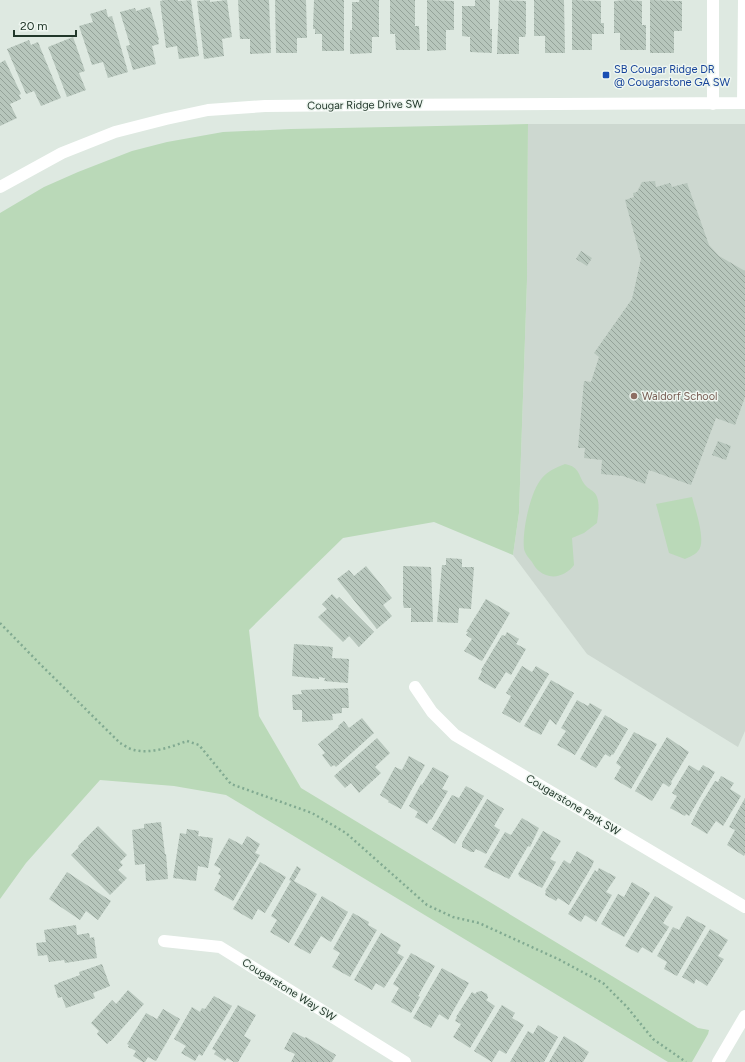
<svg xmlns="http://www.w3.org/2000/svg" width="745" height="1062" viewBox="0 0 745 1062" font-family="Figtree,sans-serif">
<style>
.built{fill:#cdd8d0}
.park{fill:#bad9b8}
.building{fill:url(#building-back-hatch)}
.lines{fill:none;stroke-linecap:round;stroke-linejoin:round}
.path{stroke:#81aa91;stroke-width:2.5;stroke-dasharray:2 3;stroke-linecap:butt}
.minor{stroke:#fff;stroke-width:12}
.transit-dot{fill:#1a4fb4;stroke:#eef6f0;stroke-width:1.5}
.education-dot{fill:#8d6e63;stroke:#eef6f0;stroke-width:1.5}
.labels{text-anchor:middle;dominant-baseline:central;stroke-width:3;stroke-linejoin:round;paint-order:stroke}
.transit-label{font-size:11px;fill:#164399;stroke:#eef6f0;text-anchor:start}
.street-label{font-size:11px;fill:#21372a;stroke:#eef6f0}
.education-label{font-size:11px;fill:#785e54;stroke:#eef6f0;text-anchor:start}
</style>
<defs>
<pattern id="building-back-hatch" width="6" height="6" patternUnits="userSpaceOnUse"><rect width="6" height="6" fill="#b7c6bc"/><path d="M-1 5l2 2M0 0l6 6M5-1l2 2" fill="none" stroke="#94a299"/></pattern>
</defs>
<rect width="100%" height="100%" fill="#dee9e1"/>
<path class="built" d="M528,124H745V731L738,747L587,654L513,555L519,513L527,280Z"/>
<path class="park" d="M528,124L527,280L519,513L513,555L434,522L343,538L249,630L259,716L301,788L698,1028L709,1030L708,1034L692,1062H668L226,795L174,786L100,780L26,863L0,899V213L44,187L78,172L132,151L167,142L223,132L291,129Z
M565,464C581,467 578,477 586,486C590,490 595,491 597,497C600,505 598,515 597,523L584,533L572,538L574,565C566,576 551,581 539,571C536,569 534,565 532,562C529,558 525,554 524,549C522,531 530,492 542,478C548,471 557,467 565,464Z
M692,497C695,509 707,542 698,551C695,555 689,557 685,559L669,553L656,504Z"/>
<path class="building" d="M165,0H178V1L191,0L199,56L179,59L177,46L166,48L160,1Z
M210,0V2L227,0L232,37L222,39L224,56L204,59L197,1Z
M238,0H269L271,53L250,54V39H240Z
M275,0H306L307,38H297V53H276Z
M314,0H344V51H322V34H315V29H313Z
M359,0H379V37H372V53L350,54V30H352V2H359Z
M390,0H415V26H419L420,50H396L395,34H390Z
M427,0L454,1V30H446V50L427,51Z
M475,0H490V29H492V53L470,52V37L462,36V6H475Z
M499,0L526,1V33L525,37H519V54H497Z
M534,0H564L565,53H545V36H534Z
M572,0L601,1V23H604V34H592V50H572Z
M627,0L642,1V25H646V50H620V33H614V1Z
M650,0L682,1V31H674V53H650Z
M150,7L159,40H158L159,44L152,46L156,64L133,70L126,46L130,45L120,12L135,8L136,11Z
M106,9L108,17L112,16L128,72L108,78L103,62L92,65L79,26L93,22L90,14Z
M73,37L84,68L85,71L79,73L86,90L67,97L48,47Z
M29,40L31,45L38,42L61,98L41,106L34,91L26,94L7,49Z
M5,60L21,94L19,95L21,99L10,104L17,118L0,126V63Z
M655,181L656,187L670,183L672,187L687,183L709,245L719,256L745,271V397L735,425L716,418L691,485L649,470L645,484L623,476L601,474L602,460L584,458L585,448H578L584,381L591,382L599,357L594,353L632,299L641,259L625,200L634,197L633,193L637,192L642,182Z
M581,251L592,258L587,266L576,259Z
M718,441L731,446L726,460L712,455Z
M446,558L462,559V567H474L471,609L459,608L458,623L437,622L442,565H446Z
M366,566L392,598L383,605L392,616L377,629L337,579L349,570L354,576Z
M403,566L431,567L433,622H411V608H404L403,604Z
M332,594L337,599L339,597L374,632L359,647L349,636L343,642L318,617L327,609L322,604Z
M486,599L510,613L482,661L464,651L472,639L466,635L468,632H466Z
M507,632L519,639L516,644L526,649L511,675L506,672L495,689L478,679L482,671L481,670L502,635L505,636Z
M294,644L333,647L332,658L349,659L348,683L324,681L325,678L319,677V679L292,676Z
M522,666L532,672L536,666L549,674L520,723L502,713L511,696L506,693Z
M551,680L574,693L556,725L550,719L541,735L524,726Z
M348,688L349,708H342V713L332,714L333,720L302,722V710H293L292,695L302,694L301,690Z
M577,700L588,706L590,703L602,710L575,755L557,745L566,731L561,728Z
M605,715L628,729L613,755L612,754L610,757L605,754L596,768L580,759Z
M362,718L374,733L336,767L334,765L331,767L322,755L325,753L318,744L339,727L338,726L344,721L349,728Z
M634,732L657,744L631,789L614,779L621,767L616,763Z
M667,737L689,752L671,782L672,783L669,787L663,783L652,801L635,791Z
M377,738L390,753L375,767L381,773L359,793L351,783L345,788L334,776Z
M409,756L425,765L401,809L388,802L389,801L380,795L395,767L402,770Z
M689,765L699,771L703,765L715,772L689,816L686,814L685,816L670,808L677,796L672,793Z
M433,767L449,776L442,789L448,791L431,820L430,819L427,824L415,817L418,812L409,806L421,784L422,785Z
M721,776L734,783L730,789L741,796L723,826L716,821L707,834L691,824L702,802L715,781L718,782Z
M466,786L484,796L455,844L432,829L452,795L459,798Z
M745,798V854L744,856L727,845L735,830L729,827Z
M487,799L504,809L494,826L500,830L486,854L476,849L474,852H471L462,847V843Z
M522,818L539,828L530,847L528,846L509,879L484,867L505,832L511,835Z
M161,822L165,854H166L168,879L146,881L145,864L135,865L132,830L144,828V824Z
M98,826L127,855L120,862L123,865L118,870L127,878L110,895L71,855L79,847L78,846Z
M187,829L199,831L198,836L213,838L208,868L198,866L196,881L173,878L180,833L186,834Z
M543,831L561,841L550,859L556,862L542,888L520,877L518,874Z
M247,836L260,844L255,853L260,855L233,901L214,890L221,876L218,874L221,869L214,865L229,838L242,845Z
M577,851L594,861L592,866L569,905L558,898L556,901L545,895L546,892L545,891L564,860L570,864Z
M260,862L286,877L265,913L258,909L252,920L233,909Z
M297,866L301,869L294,881L317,894L289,943L270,932L277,920L271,916L291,881L289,880Z
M599,868L616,877L606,892L612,895L596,922L585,915L581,922L568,914L595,870L597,872Z
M67,872L111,901L98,920L86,911L80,920L49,899Z
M632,882L650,893L624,937L601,924L618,894L624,897Z
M322,896L348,912L331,942L321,936L310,954L294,945Z
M655,896L673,907L663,923L669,927L652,953L642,947L638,953L625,946Z
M353,913L369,922L368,925L377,930L350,977L332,967L340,953L333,949Z
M687,916L706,926L677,976L664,969L667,962L657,956L673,927L679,930Z
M76,925L77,935L89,933L90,938L94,937L97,958L65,963L64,960L49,962L47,955L38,956L36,943L46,942L44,930Z
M710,929L728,940L718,956L724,959L707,986L696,979L694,984L682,977Z
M381,933L401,945L397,953L404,957L384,988L376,983L372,990L354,980Z
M411,953L435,966L418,996L420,997L411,1013L391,1002L399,988L393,984Z
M102,964L110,986L93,993L95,998L66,1008L62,997L58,998L54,985L58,984V983L80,975L79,972Z
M442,968L469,983L448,1020L439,1014L431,1028L413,1018Z
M128,990L144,1004L111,1041H110L107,1044L97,1034L99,1031L91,1023L112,1000L116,1004Z
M481,991L487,994L488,998L486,1000L495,1006L470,1048L453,1037L461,1024L455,1021L457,1017H456L472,992L475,994L477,992Z
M214,996L232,1006L202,1056L199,1054L195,1061L181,1053L186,1046L174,1039L192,1007L200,1012L202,1008L205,1009Z
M238,1005L256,1015L244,1036L251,1040L238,1062H234L227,1058L225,1061L214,1054L216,1051L212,1049Z
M502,1005L515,1013L512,1018L524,1025L506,1054L499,1050L492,1062L474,1051Z
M163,1009L180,1019L156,1061L148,1057L145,1062H143L133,1056L136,1051L128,1047L129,1045L127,1044L146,1013L157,1019Z
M538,1025L558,1037L544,1062H510L528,1031L533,1034Z
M293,1032L305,1038L306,1037L336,1055L332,1062H291L295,1054L284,1049Z
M564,1036L589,1052L583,1062H549Z"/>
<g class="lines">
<path class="path" d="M0,623L41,665L120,743C124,745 129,749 134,750C151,754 171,747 187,741L199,745L231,784L312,813L346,833L427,905L453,917L479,923L558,959L603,983L627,1007L653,1039L686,1062"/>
<path class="minor" d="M713,0V104
M743,103L744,0
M0,187L62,153L115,132L166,119L208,110L265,106L368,105L745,103
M415,687L432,712L455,735L745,907
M164,941L220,947L405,1062
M718,1062L745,1016"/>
</g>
<rect class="transit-dot" x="602" y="71" width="8" height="8" rx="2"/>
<circle class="education-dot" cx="634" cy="396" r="4"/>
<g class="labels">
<g class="transit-label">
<text x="614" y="69">SB Cougar Ridge DR<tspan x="614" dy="13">@ Cougarstone GA SW</tspan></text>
</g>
<g class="street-label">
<text transform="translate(365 105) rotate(-1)">Cougar Ridge Drive SW</text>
<text transform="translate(573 805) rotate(31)">Cougarstone Park SW</text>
<text transform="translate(289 990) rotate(32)">Cougarstone Way SW</text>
</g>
<g class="education-label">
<text x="642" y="396">Waldorf School</text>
</g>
</g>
<path d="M14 30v6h62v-6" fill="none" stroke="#21372a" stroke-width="2"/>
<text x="20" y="30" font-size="12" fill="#21372a" stroke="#eef6f0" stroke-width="3" paint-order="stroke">20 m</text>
</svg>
